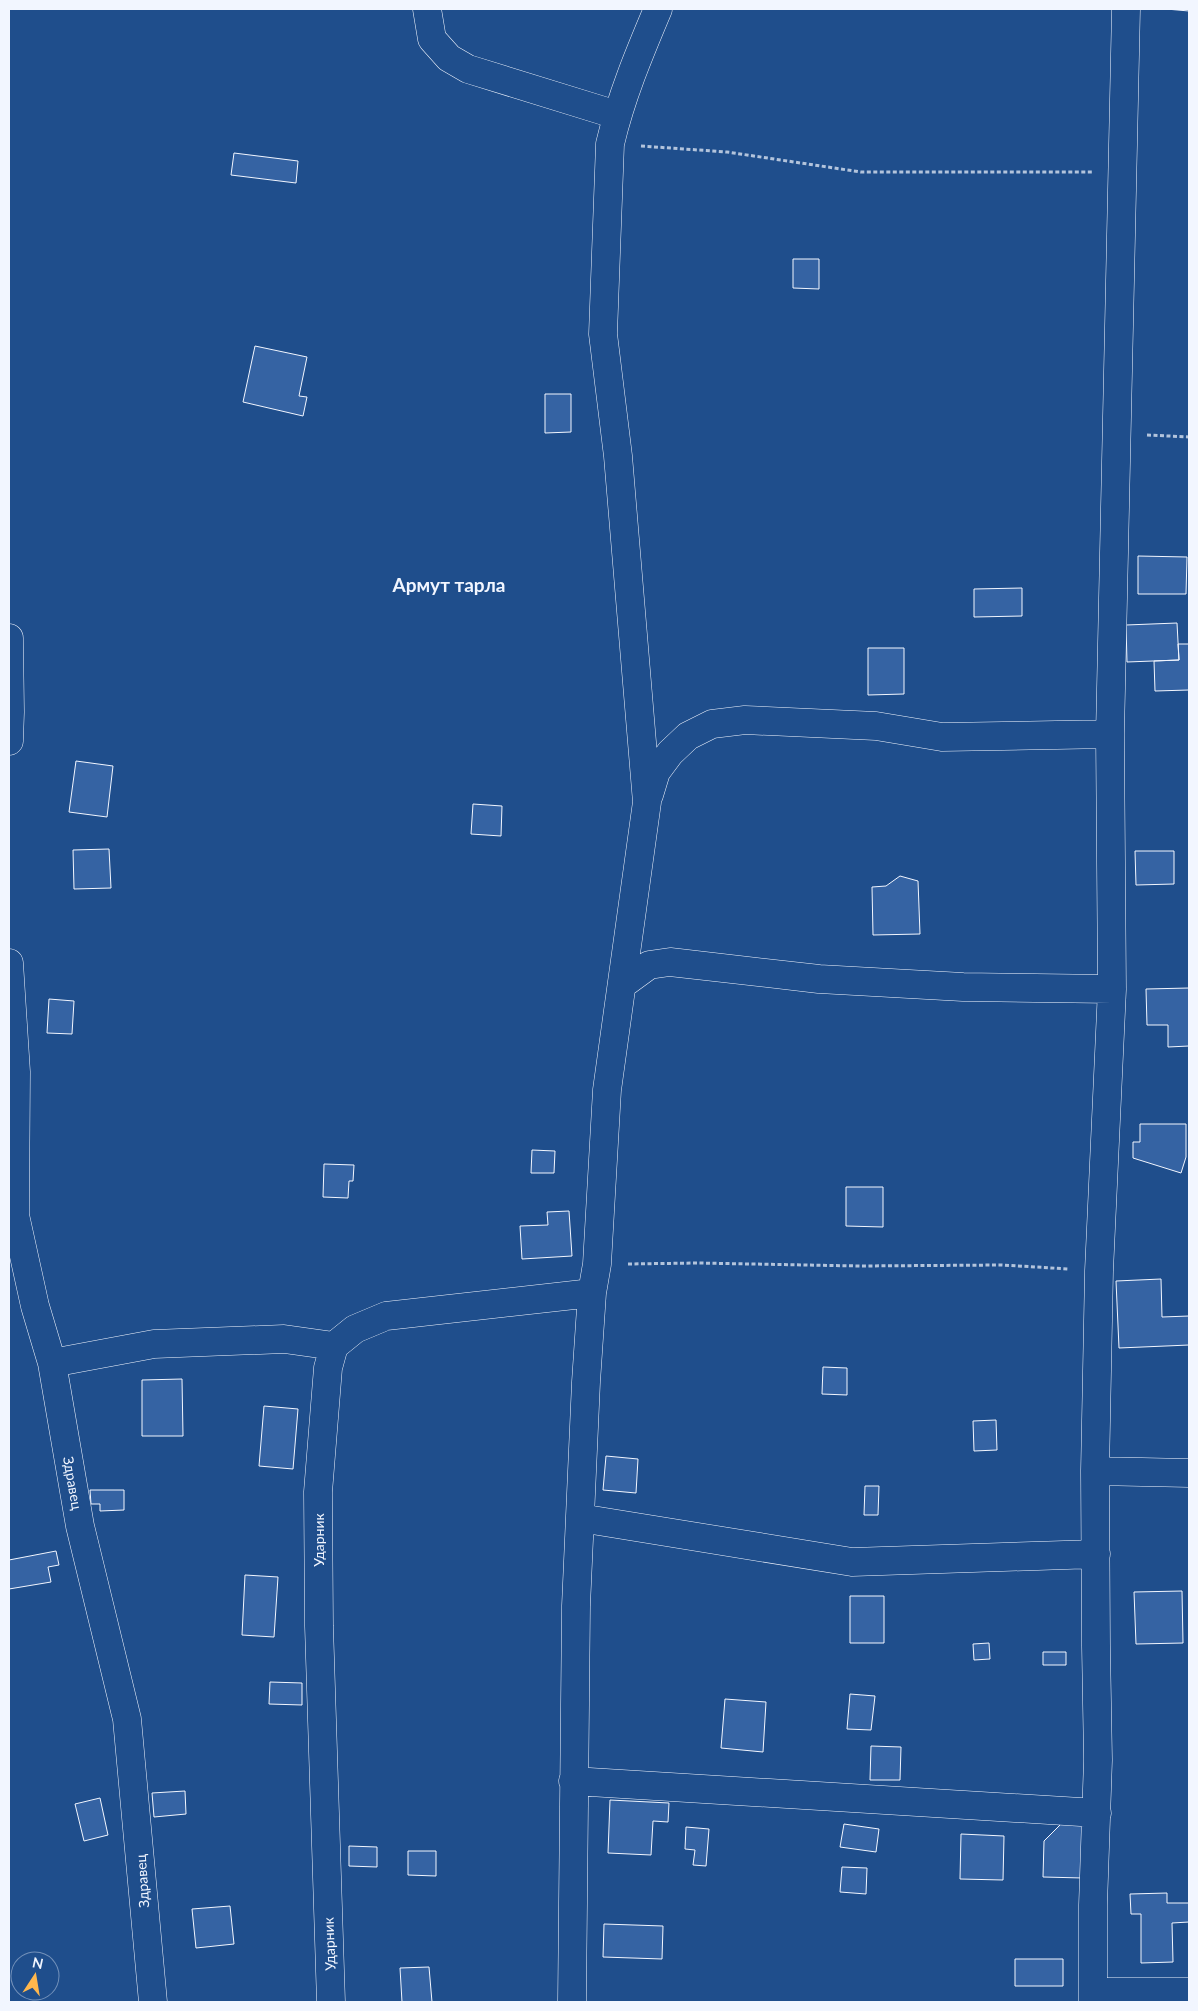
<svg xmlns="http://www.w3.org/2000/svg" width="1198" height="2011" viewBox="0 0 1198 2011" font-family="Lato,sans-serif">
<style>
.building{fill:#3563a3;stroke:#f2f6ff}
.lines{fill:none;stroke-linecap:round;stroke-linejoin:round}
.minor-casing{stroke:#f2f6ff;stroke-width:29}
.path{stroke:#b3c4dc;stroke-width:3;stroke-dasharray:4 2.5;stroke-linecap:butt}
.minor{stroke:#1f4e8c;stroke-width:28}
.labels{text-anchor:middle;dominant-baseline:central;stroke-width:4;stroke-linejoin:round;paint-order:stroke}
.street-label{font-size:14px;fill:#f2f6ff;stroke:#1f4e8c}
.district-label{font-size:19px;font-weight:bold;fill:#f2f6ff;stroke:#1f4e8c}
</style>
<rect width="100%" height="100%" fill="#1f4e8c"/>
<path class="building" d="M1166,9H1189V11Z
M234,153L298,161L296,183L231,175Z
M793,259H819V289L793,288Z
M255,346L307,357L299,396L307,397L303,416L243,402Z
M545,394H571V432L545,433Z
M1138,556L1187,557L1186,594H1138Z
M1022,588V616L974,617V589Z
M1177,623L1179,660L1127,662L1126,625Z
M1178,644H1189V690L1155,691L1154,661L1179,660Z
M868,648H904V694L868,695Z
M76,761L113,766L107,817L69,812Z
M473,804L502,806L501,836L471,834Z
M109,849L111,888L74,889L73,850Z
M1135,851H1174V884L1136,885Z
M900,876L918,881L920,934L873,935L872,887L886,886Z
M1189,988V1046L1168,1047V1025H1147L1146,989Z
M49,999L74,1001L72,1034L47,1033Z
M1140,1124H1186V1157L1181,1173L1133,1158V1142H1140Z
M532,1150L555,1151L554,1173H531Z
M324,1164L354,1165L353,1181H349L348,1198L323,1197Z
M846,1187H883V1227L846,1226Z
M569,1211L572,1256L522,1259L520,1226L548,1225L547,1212Z
M1161,1279L1162,1317L1189,1316V1345L1119,1348L1116,1281Z
M823,1367L847,1368V1395L822,1394Z
M182,1379L183,1436H142V1380Z
M264,1406L298,1409L293,1469L259,1466Z
M996,1420L997,1450L974,1451L973,1421Z
M606,1456L638,1459L636,1493L603,1490Z
M865,1486H879L878,1515H864Z
M90,1490H124V1510L100,1511V1504H91Z
M56,1551L59,1565L48,1567L51,1582L9,1589V1560Z
M245,1575L278,1577L274,1637L242,1635Z
M1182,1591L1183,1643L1136,1644L1134,1592Z
M850,1596H884V1643H850Z
M989,1643L990,1659L974,1660L973,1644Z
M1043,1652H1066V1665H1043Z
M270,1682L302,1683V1705L269,1704Z
M850,1694L875,1696L871,1730L847,1729Z
M725,1699L766,1702L763,1752L721,1748Z
M871,1746L901,1747L900,1780H870Z
M185,1791L186,1814L154,1817L152,1793Z
M100,1798L108,1835L84,1841L75,1804Z
M610,1800L669,1803L668,1822L653,1821L651,1855L608,1853Z
M1064,1821H1084L1083,1878L1043,1877L1044,1841Z
M844,1824L879,1829L876,1852L840,1847Z
M686,1827L709,1829L706,1866L693,1865L695,1850L685,1849Z
M961,1834L1004,1836L1003,1880L960,1879Z
M349,1846L377,1847V1867L349,1866Z
M408,1851H436V1876L408,1875Z
M842,1867L867,1868L866,1894L840,1892Z
M1167,1893V1903H1189V1922L1172,1923L1173,1962L1141,1963V1914H1131L1130,1894Z
M230,1906L234,1944L196,1948L192,1909Z
M604,1924L663,1926L662,1959L603,1957Z
M1015,1959H1063V1986H1015Z
M429,1967L432,2002H402L400,1968Z"/>
<g class="lines">
<defs>
<path id="minor" d="M427,9L432,39L449,58L468,69L617,115
M9,638L10,712L9,741
M649,795L656,772L670,753L688,736L712,724L745,720L876,726L942,737L1110,734
M9,963L16,1072L15,1215L35,1306L52,1363L80,1526L127,1719L153,2002
M623,984L649,965L670,962L819,979L963,987L1112,989
M52,1363L154,1344L284,1339L334,1346
M1095,1471L1189,1473
M580,1518L852,1562L1096,1554
M573,1781L1097,1813
M1093,1992H1189
M331,2002L319,1626L318,1492L328,1368L334,1346L355,1329L386,1316L592,1293
M572,2002L576,1606L586,1382L592,1293L597,1264L607,1090L647,802L618,456L603,334L610,144C621,97 639,54 658,9
M1093,2002V1905L1098,1760L1096,1646L1095,1471L1099,1271L1112,989L1110,734L1126,9"/>
</defs>
<use href="#minor" class="minor-casing"/>
<path class="path" d="M641,146L727,152L861,172H1093
M1147,435L1189,437
M628,1264L697,1263L860,1266L1002,1265L1069,1269"/>
<use href="#minor" class="minor"/>
</g>
<g class="labels">
<g class="street-label">
<text transform="translate(73 1483) rotate(80)">Здравец</text>
<text transform="translate(318 1540) rotate(-90)">Ударник</text>
<text transform="translate(142 1881) rotate(-94)">Здравец</text>
<text transform="translate(329 1944) rotate(-92)">Ударник</text>
</g>
<g class="district-label">
<text x="449" y="584">Армут тарла</text>
</g>
</g>
<rect width="1198" height="2011" fill="none" stroke="#f2f6ff" stroke-width="20"/>
<g transform="translate(35 1976) rotate(12)"><circle r="24" fill="#1f4e8c" stroke="#7391ba"/>
<path d="M0-4L9 19L0 12L-9 19Z" fill="#ffb74d"/>
<text y="-8" font-size="14" font-weight="bold" text-anchor="middle" fill="#f2f6ff">N</text>
</g>
</svg>
